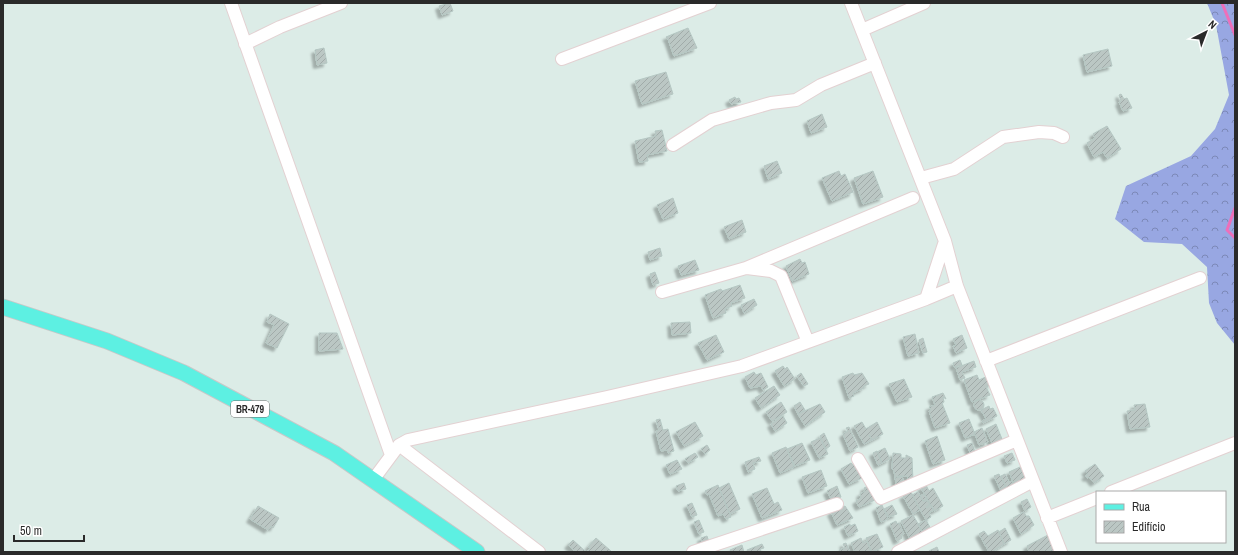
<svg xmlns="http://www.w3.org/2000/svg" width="1238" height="555" viewBox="0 0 1238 555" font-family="'Archivo Narrow',sans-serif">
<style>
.forest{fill:url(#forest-crowns)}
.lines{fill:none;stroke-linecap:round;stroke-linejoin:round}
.stream{stroke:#ee6fba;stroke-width:3}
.building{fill:url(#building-hatch);stroke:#b5c7c3;filter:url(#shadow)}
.minor-casing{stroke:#e3d1d2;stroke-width:14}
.major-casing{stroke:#c8c8c8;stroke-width:17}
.minor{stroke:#fff;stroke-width:12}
.major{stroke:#5df0e2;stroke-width:15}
.labels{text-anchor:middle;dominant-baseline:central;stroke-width:3;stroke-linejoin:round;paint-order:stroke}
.shield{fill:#fff;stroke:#6a6a6a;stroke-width:1}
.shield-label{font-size:10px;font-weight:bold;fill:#2a2a2a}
</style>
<defs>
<pattern id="forest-crowns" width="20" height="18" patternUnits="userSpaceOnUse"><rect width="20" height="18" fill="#98a7e2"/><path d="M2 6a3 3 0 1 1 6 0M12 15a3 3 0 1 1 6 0" fill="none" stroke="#7c88b7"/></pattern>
<pattern id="building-hatch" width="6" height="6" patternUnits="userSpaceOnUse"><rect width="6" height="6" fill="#bbc7c4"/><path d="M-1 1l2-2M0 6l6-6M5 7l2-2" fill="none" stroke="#a1aba9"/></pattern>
<filter id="shadow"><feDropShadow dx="-3.5" dy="3.5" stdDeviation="1" flood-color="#0004"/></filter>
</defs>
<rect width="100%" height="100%" fill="#dcece7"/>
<path class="forest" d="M1207,3H1235V345L1217,323L1209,303L1207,267L1182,244L1144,242L1115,219L1126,186L1191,156L1215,129L1229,95L1216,25Z"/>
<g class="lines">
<path class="stream" d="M1222,3L1235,35
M1235,208L1227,230L1235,238"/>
</g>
<path class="building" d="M450,3L453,11L442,15L439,6Z
M688,28L697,48L674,56L668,39L666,37Z
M324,48L327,63L317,65L315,50Z
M1108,49L1112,66L1087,72L1083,55Z
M666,72L673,94L642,104L635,81Z
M1121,94L1124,99L1127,98L1132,108L1123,111L1119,102L1121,101L1119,95Z
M735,97L736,99L739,98L741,102L731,104L729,100Z
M822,114L827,127L811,133L807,121Z
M1107,126L1121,149L1107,158L1103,152L1094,157L1087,143L1095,138L1093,134Z
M662,130L667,151L647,155L648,161L639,162L635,141L656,136L655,131Z
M777,161L782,173L768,179L764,166Z
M839,171L841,176L845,174L853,192L832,201L822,178Z
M873,171L883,197L863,204L854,178Z
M673,198L678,213L663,219L657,205Z
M742,220L746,232L729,239L724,227Z
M660,248L662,256L650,260L648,252Z
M800,259L802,263L805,262L809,274L792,281L786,266Z
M695,260L699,270L681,275L678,266Z
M655,272L659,283L653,285L650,274Z
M740,285L745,298L731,303L732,306L725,309L726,313L713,318L705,295L721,289L722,291Z
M754,299L757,305L744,313L741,305Z
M270,314L289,324L277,348L266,343L274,325L267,322Z
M690,322L691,333L672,335L671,323Z
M319,333H337L343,349L319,351Z
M915,334L919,353L908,356L903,337Z
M716,335L724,352L707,360L698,343Z
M962,335L967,348L956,353L953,346L956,345L953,339Z
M923,338L927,352L923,353L919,340Z
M960,360L962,365L954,367L953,363Z
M974,361L976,367L962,372L965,378L960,380L956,368Z
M783,366L785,369L787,367L795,379L784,386L775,371Z
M754,372L756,375L761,373L768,387L763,390L761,386L750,388L745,377Z
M801,373L808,384L804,386L797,376Z
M853,373L854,375L862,373L869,384L864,386V388L853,393L854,396L849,398L842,377Z
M977,375L979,380L988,376L991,385L986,387L990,395L972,402L964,380Z
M904,379L912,397L897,402L889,384Z
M774,386L780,395L761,408L755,398Z
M943,393L946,399L943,397L944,402L942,403L950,423L935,428L929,411L931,410L929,407L935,405L932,397Z
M974 405a5 5 0 1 1 10 0a5 5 0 1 1-10 0Z
M781,402L787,412L772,421L766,412Z
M800,402L805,410L798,414L794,406Z
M820,404L825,412L805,426L798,414Z
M1145,404L1150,427L1130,429L1127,411L1135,410L1134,405Z
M989,406L990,409L993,408L997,416L983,423L982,421L986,419L981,410Z
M783,416L787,423L775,431L771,424Z
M660,419L663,430L668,429L674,451L668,453L667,450L661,451L656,431L659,430L656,420Z
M969,419L975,434L965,438L959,423Z
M695,422L703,436L684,446L676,432Z
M862,422L866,429L877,422L883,434L872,440L869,435L872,440L864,444L854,426Z
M996,424L1002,439L992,443L986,429Z
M849,427L858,447L850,451L843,434L848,431L846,428Z
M982,428L988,442L979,445L974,432Z
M824,433L830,446L826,449L820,436Z
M937,436L945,460L933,464L925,441Z
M820,438L828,454L819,458L811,442Z
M802,443L810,460L795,466L787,449Z
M972,443L976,455L972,457L967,445Z
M707,445L710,450L705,454L701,449Z
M786,447L794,467L780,473L772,453Z
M885,448L890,459L882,463L877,452Z
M877,451L882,463L878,465L873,453Z
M695,453L698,457L688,463L685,459Z
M893,453L901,454V458H906V455L912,458L913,481L910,485L907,476H897V478L902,476L905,487L897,490L894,471L892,469Z
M1012,453L1015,460L1007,463L1004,456Z
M759,457L761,461L753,463L755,469L748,472L745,462Z
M677,460L682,469L670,474L666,465Z
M851,463L856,467L862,478L849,484L841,469Z
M1095,464L1104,476L1094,483L1089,477L1087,478L1085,476L1088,474L1085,471Z
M1020,467L1026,481L1015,486L1009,472Z
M821,470L827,486L808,493L802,477Z
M999,474L1007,489L1002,493L994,476Z
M1005,474L1009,482L1012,481L1015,486L1007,490L1001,476Z
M684,483L686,489L678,491L676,486Z
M729,483L740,509L730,514L719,488Z
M718,485L731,517L726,519L723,514L718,516L709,494L707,495L705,491Z
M926,485L929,491L933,488L943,506L934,511L921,488Z
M837,486L841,497L832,501L827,491Z
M868,486L875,500L859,507L856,501L861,498L860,494L865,491L864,488Z
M767,488L774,504L778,502L782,510L762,518L752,494Z
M911,492L920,510L913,514L903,496Z
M918,492L923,501H927L930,504L926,507L927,508L931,505L934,510L929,513L931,517L926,520L912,495Z
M924,494L927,499L923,501L920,496Z
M1027,499L1031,507L1025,511L1021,502Z
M692,503L697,515L692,517L687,505Z
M882,505L888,519L881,522L876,508Z
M892,505L897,514L889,517L884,509Z
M258,506L279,518L273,528L271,526L268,530L250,519Z
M845,506L853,518L837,525L831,512Z
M1024,512L1026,516H1029L1034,525L1021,534L1013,518Z
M913,515L924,534L911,541L901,521Z
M699,520L704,532L699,534L694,522Z
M926,520L932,531L924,535L918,524Z
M896,521L897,524L899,523L904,534L901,535L902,538L897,541L890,524Z
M850,524V526L855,524L858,531L848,536L844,527Z
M1005,528L1011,540L1004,544L999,532Z
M998,530L1004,544L992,552H989L979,534L984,531L988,536Z
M877,534L883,547L872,552L866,538Z
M1048,535L1054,551L1029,552L1027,546Z
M707,536L709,542L703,544L701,538Z
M596,538L611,551L610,552H587L590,548L588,547Z
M861,538L863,543L867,541L871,552H855L851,543Z
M573,540L585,551L584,552H576L568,545Z
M846,543L850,552H840L839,550L845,548L843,544Z
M762,544L764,548L760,549L761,552H748L747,550Z
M742,545L744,552H731L730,550Z
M937,547L939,552H930L929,551Z"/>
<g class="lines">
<defs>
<path id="minor" d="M231,3L391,455
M851,3L945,241L957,286L1061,552
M862,30L924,3
M245,44L280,27L341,3
M562,59L710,3
M673,145L712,120L771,103L796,100L821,85L875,63
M921,178L954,169L1003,137L1039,132L1054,133L1063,137
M747,268L771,271L781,276L808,342
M662,292L746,268L913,198
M926,299L945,241
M986,361L1200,278
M399,445L539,552
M858,459L881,498L1017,440
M373,480L399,445L408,440L607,397L742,366L926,299L957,286
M1111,492L1235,443
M1047,518L1097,498
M693,552L837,504
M898,552L1033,481"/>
<path id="major" d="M3,307L107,341L184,373L334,453L477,552"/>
</defs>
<use href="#minor" class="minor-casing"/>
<use href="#major" class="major-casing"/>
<use href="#minor" class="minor"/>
<use href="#major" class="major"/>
</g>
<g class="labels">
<rect class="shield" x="231" y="401" width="38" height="16" rx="3"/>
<g class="shield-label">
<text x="250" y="409">BR-479</text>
</g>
</g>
<rect width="1238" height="555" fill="none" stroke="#2a2a2a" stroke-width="8"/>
<rect x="1096" y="491" width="130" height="52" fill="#ffffff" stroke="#aaaaaa"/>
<rect x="1104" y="504" width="20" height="6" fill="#5df0e2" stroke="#aaaaaa"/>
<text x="1132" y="511" font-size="12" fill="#2a2a2a">Rua</text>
<rect x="1104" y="521" width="20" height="12" fill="url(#building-hatch)" stroke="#aaaaaa"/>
<text x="1132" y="531" font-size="12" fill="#2a2a2a">Edifício</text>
<g transform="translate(1206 32) rotate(42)" stroke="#ffffff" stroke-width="3" paint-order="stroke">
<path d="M0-3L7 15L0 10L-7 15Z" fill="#2a2a2a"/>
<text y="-6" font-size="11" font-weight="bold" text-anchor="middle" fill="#2a2a2a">N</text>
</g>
<path d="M14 535v6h70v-6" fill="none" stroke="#2a2a2a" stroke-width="2"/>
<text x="20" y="535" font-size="12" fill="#2a2a2a" stroke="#ffffff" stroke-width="3" paint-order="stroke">50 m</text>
</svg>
